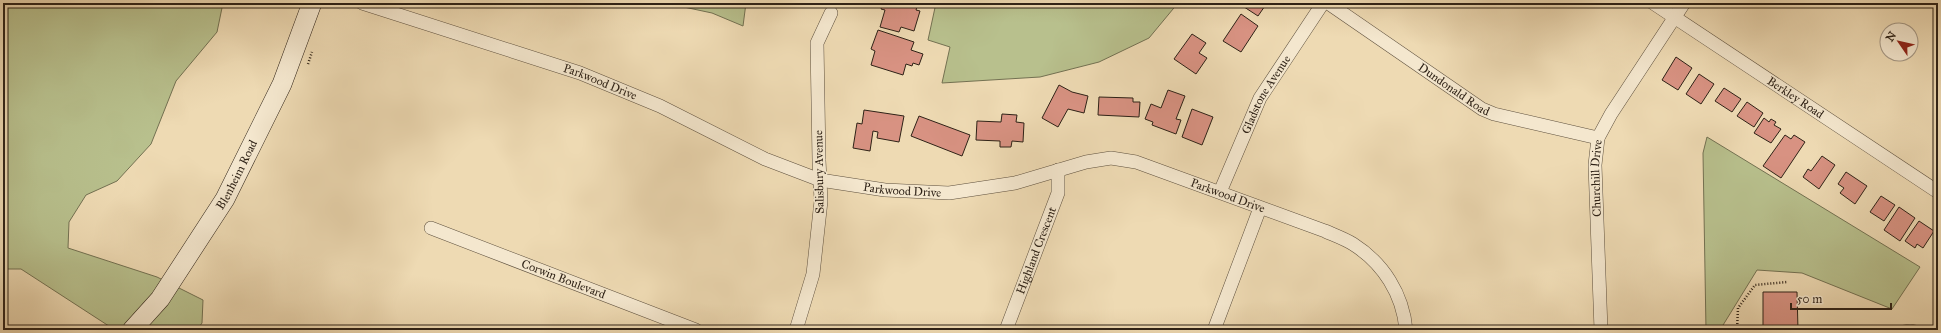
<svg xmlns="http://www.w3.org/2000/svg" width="1941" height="333" viewBox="0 0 1941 333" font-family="'IM FELL Great Primer',serif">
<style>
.green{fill:#b8c08d;stroke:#737152}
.building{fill:#d89282;stroke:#2e2217}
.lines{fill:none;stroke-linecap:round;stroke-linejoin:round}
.service-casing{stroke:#5e503e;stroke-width:8}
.minor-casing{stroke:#5e503e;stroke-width:14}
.secondary-casing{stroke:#2e2217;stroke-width:20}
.path{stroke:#2e2217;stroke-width:2.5;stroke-dasharray:1 2;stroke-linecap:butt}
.service{stroke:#f4e7ce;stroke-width:7}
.minor{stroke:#f4e7ce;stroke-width:13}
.secondary{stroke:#f4e7ce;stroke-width:19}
.labels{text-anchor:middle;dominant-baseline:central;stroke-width:3;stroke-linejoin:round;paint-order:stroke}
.street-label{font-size:12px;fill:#2e2217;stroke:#f4e7ce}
</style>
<rect width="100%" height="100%" fill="#eedab3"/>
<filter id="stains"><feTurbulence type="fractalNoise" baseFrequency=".005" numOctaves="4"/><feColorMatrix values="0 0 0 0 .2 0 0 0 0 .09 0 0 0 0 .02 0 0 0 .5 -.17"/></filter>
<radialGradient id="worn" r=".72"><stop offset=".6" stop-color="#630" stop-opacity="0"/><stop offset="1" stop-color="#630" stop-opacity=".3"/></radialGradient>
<path class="green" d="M3,3H223L217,32L176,81L151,144L117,181L86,195L69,222L68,248L157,277L203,300L202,323L197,330H115L21,269H3Z
M665,3H746L743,26L712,13Z
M936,3H1178L1149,38L1099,62L1040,77L942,83L950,47L928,40Z
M1707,137L1920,267L1892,309L1802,273L1757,270L1720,330H1706L1703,153Z"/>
<path class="building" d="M883,3H918L916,10L920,11L914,31L901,27L899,32L880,27L885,10L881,9Z
M1238,3H1267L1258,16Z
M1241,14L1258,26L1241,52L1223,41Z
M878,30L914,42L911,50L923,54L919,65L913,63L912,66L906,64L903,75L871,65L875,51L871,49Z
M1192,34L1206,43L1199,53L1207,58L1196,74L1174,59Z
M1676,57L1692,68L1678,90L1662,80Z
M1699,74L1714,84L1701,104L1686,94Z
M1059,85L1072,92L1088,96L1084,113L1068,109L1058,127L1042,118Z
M1724,88L1741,99L1732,112L1715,101Z
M1168,90L1185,96L1176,119L1181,120L1176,134L1152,125L1153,122L1145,119L1151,104L1161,108Z
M1099,97L1133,98V102H1140L1139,117L1098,115Z
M1747,102L1763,113L1754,127L1737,116Z
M1192,109L1213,117L1202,145L1182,137Z
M864,110L904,116L899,142L877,138L878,132L873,131L870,151L853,148L857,123L862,124Z
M1002,114L1017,115L1016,122L1024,123L1023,142L1012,141L1011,147H1000V141L976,140L977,121L1001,122Z
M919,116L970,135L962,156L911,136Z
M1764,118L1769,122L1771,119L1776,122L1774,125L1781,129L1771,143L1754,133Z
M1785,135L1791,139L1794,135L1805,142L1781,178L1763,166Z
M1822,156L1835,165L1819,189L1803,177L1808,169L1811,171Z
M1846,172L1867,186L1855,204L1840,193L1844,188L1838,184Z
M1881,196L1895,205L1884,221L1870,212Z
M1899,207L1915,218L1900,241L1884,230Z
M1919,221L1934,231L1923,248L1917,244L1915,248L1905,241Z
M1763,292H1797L1798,330H1763Z"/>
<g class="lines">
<defs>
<path id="service" d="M1896,330L1910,328L1922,330"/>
<g id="minor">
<path id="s1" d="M362,3L580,73L660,106L765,159L820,180L885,190L949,193L1015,183L1086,162L1111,158L1136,162L1325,231C1334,235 1345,239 1353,244C1383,263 1403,294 1406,330"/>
<path id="s2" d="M1328,3L1482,109L1494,114L1598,138"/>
<path id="s3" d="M1653,3L1938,192"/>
<path id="s4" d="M1220,192L1260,98L1323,3"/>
<path id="s5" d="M431,228L696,330"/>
<path d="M796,330L813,274L821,201L819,160L817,43L831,13"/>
<path id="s6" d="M1006,330L1058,193V170"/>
<path d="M1214,330L1260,208"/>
<path id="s7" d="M1601,330L1595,165L1598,138L1611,114L1684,3"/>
</g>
<g id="secondary">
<path id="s8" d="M132,330L160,299L225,199L282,84L312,3"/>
</g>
</defs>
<use href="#service" class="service-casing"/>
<use href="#minor" class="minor-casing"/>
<use href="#secondary" class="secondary-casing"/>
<path class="path" d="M308,64L312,52
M1737,330L1738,308L1755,285L1787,282"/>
<use href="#service" class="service"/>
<use href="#minor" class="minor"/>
<use href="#secondary" class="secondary"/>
</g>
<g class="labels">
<g class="street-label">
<text stroke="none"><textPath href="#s1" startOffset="251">Parkwood Drive</textPath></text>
<text stroke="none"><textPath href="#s2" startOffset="153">Dundonald Road</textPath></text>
<text stroke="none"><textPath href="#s4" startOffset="108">Gladstone Avenue</textPath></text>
<text stroke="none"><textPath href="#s3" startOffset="171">Berkley Road</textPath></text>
<text transform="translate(819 172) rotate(-91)">Salisbury Avenue</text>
<text stroke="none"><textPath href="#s8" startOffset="188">Blenheim Road</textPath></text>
<text stroke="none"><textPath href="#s7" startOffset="152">Churchill Drive</textPath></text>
<text stroke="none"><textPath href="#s1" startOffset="575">Parkwood Drive</textPath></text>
<text stroke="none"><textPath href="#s1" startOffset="911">Parkwood Drive</textPath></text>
<text stroke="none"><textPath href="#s6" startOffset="85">Highland Crescent</textPath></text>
<text stroke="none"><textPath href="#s5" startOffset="142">Corwin Boulevard</textPath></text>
</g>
</g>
<rect width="1941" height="333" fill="none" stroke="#eedab3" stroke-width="16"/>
<rect x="4" y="4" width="1933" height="325" fill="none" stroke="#2e2217" stroke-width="2"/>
<rect x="8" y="8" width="1925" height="317" fill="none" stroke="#2e2217"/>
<g transform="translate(1899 42) rotate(304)"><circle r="19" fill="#f4e7ce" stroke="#a59885"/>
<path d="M0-3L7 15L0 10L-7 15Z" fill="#8f2418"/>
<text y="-6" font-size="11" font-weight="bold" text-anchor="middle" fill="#2e2217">N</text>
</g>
<path d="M1791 303v6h100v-6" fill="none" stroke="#2e2217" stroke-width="2"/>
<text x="1797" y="303" font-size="12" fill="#2e2217" stroke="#f4e7ce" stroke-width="3" paint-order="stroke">50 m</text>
<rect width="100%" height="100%" filter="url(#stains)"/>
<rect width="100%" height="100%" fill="url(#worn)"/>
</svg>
